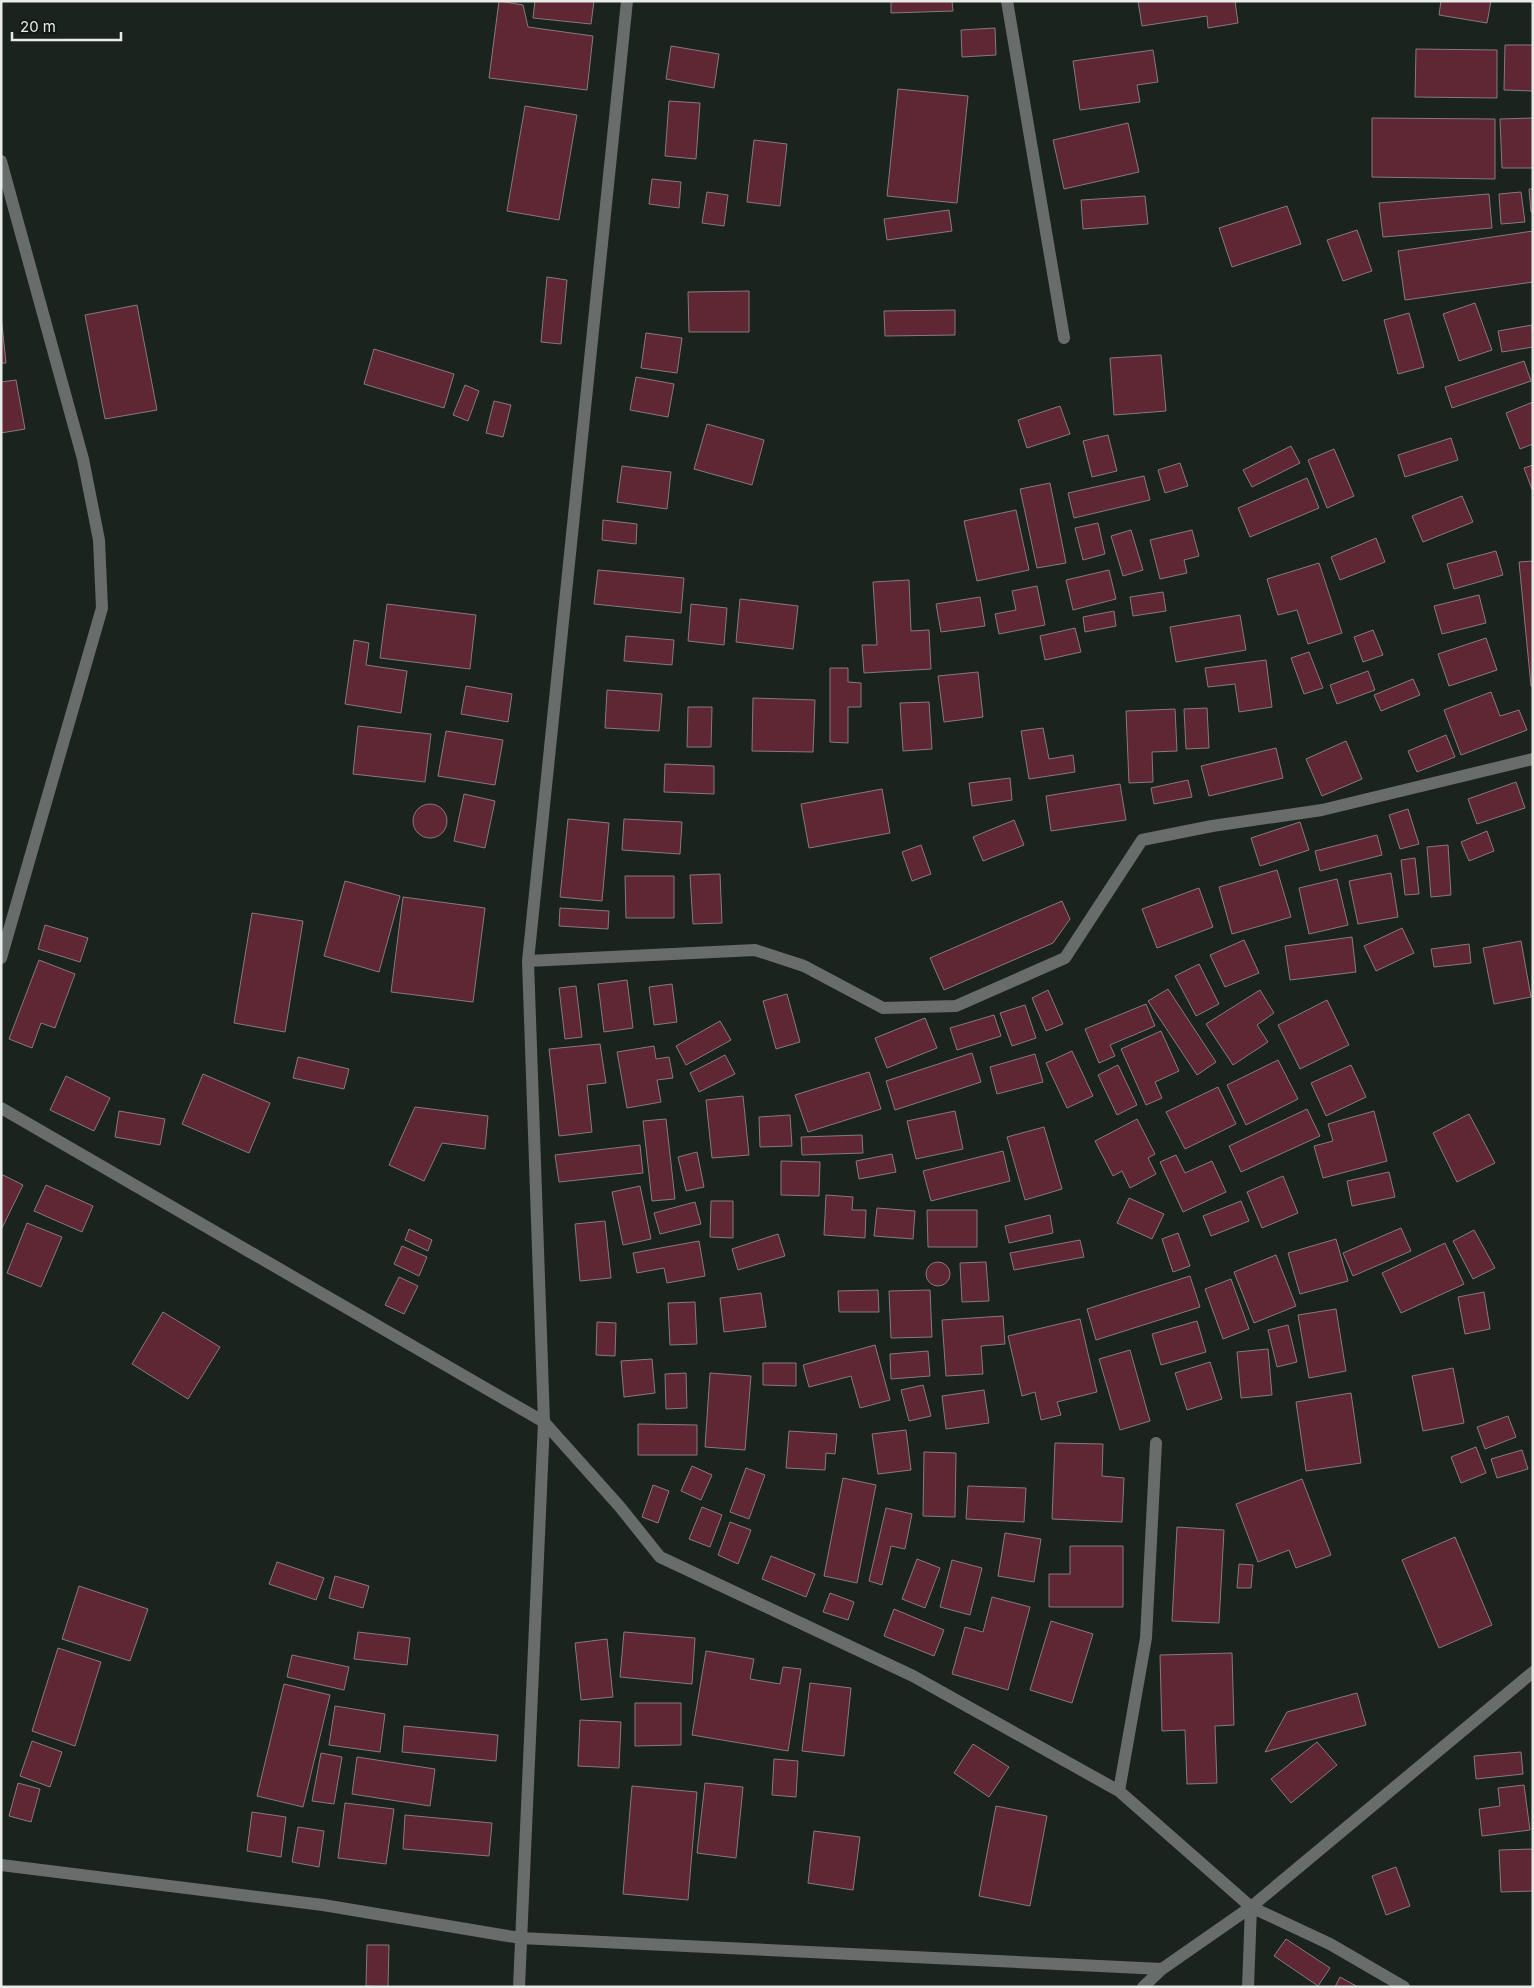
<svg xmlns="http://www.w3.org/2000/svg" width="1534" height="1988" viewBox="0 0 1534 1988" font-family="Inter,sans-serif">
<style>
.building{fill:#5f2634;stroke:#857a7c}
.lines{fill:none;stroke-linecap:round;stroke-linejoin:round}
.minor{stroke:#686c6a;stroke-width:12}
</style>
<rect width="100%" height="100%" fill="#1b231f"/>
<path class="building" d="M499,1L523,5L528,27L593,36L587,90L489,78Z
M535,1H594L591,24L533,18Z
M891,1H952L953,11L891,13Z
M1138,1H1235L1238,23L1208,28L1207,16L1142,26Z
M1441,1H1491L1487,23L1439,15Z
M995,28L996,55L962,57L961,30Z
M1505,45H1533V91L1504,90Z
M671,46L719,54L714,88L666,79Z
M1416,49L1497,50V98L1415,97Z
M1153,50L1158,82L1137,85L1140,102L1080,110L1073,61Z
M898,89L968,96L957,203L887,196Z
M669,101L700,103L696,159L665,156Z
M525,106L577,115L559,220L507,211Z
M1372,118L1495,119V179L1372,177Z
M1533,118V168H1502L1500,119Z
M1128,123L1139,172L1064,189L1053,140Z
M754,140L787,144L780,206L747,202Z
M652,179L681,182L679,208L649,204Z
M1529,189H1533V212H1531Z
M707,192L728,195L724,226L702,223Z
M1521,192L1525,222L1501,224L1499,194Z
M1489,194L1492,228L1383,237L1379,203Z
M1145,196L1148,224L1083,229L1081,200Z
M1287,206L1301,244L1232,267L1219,228Z
M949,210L952,231L887,240L884,219Z
M1357,230L1372,271L1343,281L1327,240Z
M1533,231V282L1405,300L1398,251Z
M547,277L567,280L561,344L541,342Z
M749,291V332H689L688,292Z
M1475,303L1492,350L1459,361L1443,314Z
M137,305L157,410L105,419L85,315Z
M955,310V335L885,336L884,311Z
M1409,313L1424,367L1398,374L1384,320Z
M1,315L6,363H1Z
M1532,325L1533,347L1502,352L1498,331Z
M646,333L682,338L677,373L641,368Z
M374,349L454,374L444,408L364,384Z
M1161,355L1166,411L1114,415L1110,358Z
M1524,361L1531,381L1452,408L1445,387Z
M636,377L674,384L668,417L630,410Z
M16,380L25,429L1,433V382Z
M465,385L479,391L468,421L453,415Z
M494,401L511,405L503,437L486,433Z
M1533,402V444L1520,449L1506,413Z
M1060,406L1070,434L1027,448L1018,420Z
M707,424L764,440L752,485L694,469Z
M1108,435L1117,471L1092,477L1083,441Z
M1451,438L1458,460L1405,477L1398,455Z
M1291,446L1300,463L1252,487L1243,470Z
M1334,449L1354,496L1327,508L1308,460Z
M1180,463L1188,486L1165,493L1158,470Z
M1533,465V492L1524,468Z
M622,466L671,472L667,509L617,502Z
M1144,476L1150,500L1074,518L1068,493Z
M1307,478L1319,508L1250,537L1238,508Z
M1050,483L1066,563L1037,568L1020,489Z
M1462,496L1473,522L1423,542L1412,516Z
M1016,510L1029,570L977,581L964,521Z
M603,520L637,524L636,544L602,540Z
M1098,523L1105,554L1083,560L1075,528Z
M1131,530L1143,570L1123,576L1111,536Z
M1192,530L1199,556L1184,560L1187,573L1160,579L1150,540Z
M1376,538L1385,562L1340,580L1331,557Z
M1496,551L1503,575L1454,589L1447,564Z
M1533,561V686H1531L1519,562Z
M1319,563L1342,633L1308,644L1297,610L1278,615L1267,579Z
M598,570L684,578L681,613L594,604Z
M1109,570L1116,599L1073,610L1066,580Z
M909,580L911,631L929,630L931,669L864,673L862,645H877L873,582Z
M1037,586L1045,625L999,634L995,614L1016,610L1012,591Z
M1163,592L1166,611L1133,616L1130,597Z
M1479,595L1486,623L1442,634L1434,606Z
M980,597L985,626L941,632L936,604Z
M740,599L798,606L793,649L736,642Z
M387,604L476,615L470,669L380,658Z
M691,604L727,608L724,645L688,641Z
M1114,611L1116,626L1085,632L1083,617Z
M1240,615L1246,650L1176,662L1170,627Z
M1075,628L1081,652L1045,660L1040,636Z
M1373,630L1383,655L1363,662L1354,637Z
M626,636L674,640L672,665L624,661Z
M1486,638L1497,670L1449,686L1438,654Z
M354,640L369,643L366,665L407,671L401,713L345,704Z
M1309,652L1323,688L1304,694L1291,658Z
M1266,660L1272,707L1239,712L1235,684L1208,687L1205,668Z
M830,668H848V682L861,683V707H848V743L830,742Z
M1368,671L1375,690L1337,704L1330,685Z
M978,672L983,717L944,722L938,676Z
M1413,679L1420,695L1381,711L1374,695Z
M466,686L512,694L508,722L461,714Z
M607,690L662,694L659,731L605,728Z
M1491,692L1500,716L1519,710L1527,730L1461,755L1444,710Z
M753,698L815,700L813,752L752,751Z
M929,702L932,749L903,751L900,703Z
M688,707H712L711,747H687Z
M1207,708L1209,748L1186,749L1184,709Z
M1175,709L1177,751L1152,752L1153,782L1129,783L1126,711Z
M358,726L431,734L425,782L353,774Z
M1043,728L1049,759L1073,755L1075,772L1029,779L1021,731Z
M446,731L503,740L495,785L438,776Z
M1446,735L1455,757L1417,772L1408,751Z
M1346,741L1362,779L1322,796L1306,759Z
M1276,748L1283,778L1209,796L1201,766Z
M665,764L714,766V794L664,792Z
M1010,778L1012,800L972,806L969,783Z
M1188,780L1192,797L1154,804L1151,788Z
M1516,782L1525,808L1477,824L1468,799Z
M1120,784L1126,820L1051,831L1046,796Z
M882,789L890,833L809,848L801,804Z
M464,794L495,801L485,848L454,841Z
M413 821a17 17 0 1 1 34 0a17 17 0 1 1-34 0Z
M1408,809L1419,844L1400,849L1389,815Z
M568,819L609,823L602,901L560,897Z
M624,819L682,822L680,854L622,850Z
M1014,820L1024,845L983,861L973,837Z
M1300,822L1309,850L1260,866L1251,838Z
M1487,831L1494,851L1469,861L1461,842Z
M1377,835L1382,855L1320,871L1315,851Z
M921,845L931,874L912,881L902,852Z
M1448,845L1451,895L1431,897L1427,847Z
M1415,858L1419,894L1405,895L1401,860Z
M1277,870L1291,917L1232,934L1219,887Z
M1391,873L1398,917L1358,924L1349,881Z
M720,874L722,923L693,924L690,875Z
M625,876H674V918H626Z
M1337,879L1348,925L1309,934L1299,888Z
M345,881L400,896L379,972L324,956Z
M1199,888L1213,927L1157,948L1142,909Z
M403,897L485,908L473,1002L391,992Z
M1062,901L1070,919L1053,943L944,990L930,958Z
M560,908L609,911L608,929L559,926Z
M252,913L303,921L285,1032L234,1023Z
M45,925L88,938L80,962L38,949Z
M1402,928L1414,953L1376,971L1364,946Z
M1352,937L1356,972L1290,980L1285,946Z
M1244,940L1259,973L1225,987L1210,955Z
M1521,941L1531,997L1494,1004L1483,948Z
M1469,944L1471,963L1434,967L1431,949Z
M39,960L75,974L55,1028L41,1023L32,1048L9,1039Z
M1199,964L1219,1004L1196,1016L1175,976Z
M627,980L633,1028L604,1032L598,984Z
M672,984L677,1022L654,1025L649,987Z
M576,986L582,1037L565,1039L559,988Z
M1168,989L1216,1062L1197,1075L1148,1001Z
M1048,990L1063,1024L1046,1031L1032,998Z
M1260,990L1274,1013L1257,1025L1268,1042L1233,1065L1206,1024Z
M787,994L800,1042L776,1049L763,1001Z
M1327,1000L1349,1045L1300,1069L1278,1025Z
M1146,1004L1155,1026L1110,1045L1115,1056L1099,1063L1085,1029Z
M1025,1005L1036,1038L1012,1046L1000,1013Z
M994,1015L1001,1036L957,1050L950,1028Z
M925,1018L937,1048L887,1068L875,1038Z
M720,1021L731,1040L686,1065L676,1046Z
M1161,1031L1179,1071L1155,1082L1162,1098L1146,1105L1121,1049Z
M600,1044L606,1083L587,1085L592,1132L559,1136L549,1049Z
M654,1046L656,1059L669,1057L673,1078L657,1080L661,1102L627,1108L617,1052Z
M1072,1051L1093,1096L1067,1108L1046,1063Z
M972,1053L981,1082L895,1110L886,1081Z
M1035,1054L1043,1082L997,1094L990,1067Z
M725,1055L735,1074L699,1092L690,1073Z
M298,1057L349,1069L344,1089L293,1078Z
M1278,1060L1298,1099L1246,1125L1227,1085Z
M1118,1065L1137,1105L1117,1115L1098,1075Z
M1351,1065L1366,1097L1326,1116L1311,1083Z
M869,1072L881,1109L808,1132L795,1095Z
M203,1074L270,1103L249,1153L182,1124Z
M66,1076L110,1098L94,1131L50,1110Z
M1218,1087L1236,1124L1185,1149L1166,1112Z
M743,1096L749,1155L712,1158L706,1100Z
M415,1107L488,1116L485,1149L442,1143L424,1181L389,1165Z
M1307,1109L1320,1136L1241,1172L1229,1146Z
M119,1111L165,1119L160,1145L115,1137Z
M955,1111L963,1149L916,1159L907,1121Z
M1374,1111L1387,1161L1323,1178L1314,1146L1333,1141L1328,1124Z
M1469,1114L1495,1163L1457,1182L1433,1133Z
M790,1115L792,1146L760,1147L759,1117Z
M666,1119L675,1199L652,1201L643,1121Z
M1137,1119L1155,1154L1148,1158L1156,1174L1130,1188L1122,1171L1113,1176L1095,1141Z
M1044,1127L1062,1189L1025,1200L1007,1137Z
M862,1135L863,1153L802,1155L801,1137Z
M640,1145L643,1173L559,1182L555,1155Z
M1003,1151L1010,1181L931,1201L923,1171Z
M697,1152L704,1187L686,1191L678,1157Z
M892,1154L896,1172L859,1179L856,1161Z
M1176,1155L1185,1173L1212,1161L1226,1192L1183,1212L1160,1162Z
M781,1161L820,1162L819,1196L781,1195Z
M1389,1172L1395,1197L1352,1206L1347,1181Z
M1,1174L23,1185L1,1230Z
M1283,1176L1298,1213L1262,1228L1247,1192Z
M46,1185L93,1206L82,1232L34,1211Z
M640,1186L651,1239L623,1245L612,1192Z
M826,1195L853,1197L852,1210H866L865,1238L824,1235Z
M1129,1198L1164,1214L1152,1239L1117,1223Z
M711,1201H733V1238L710,1237Z
M1241,1201L1249,1221L1211,1236L1203,1216Z
M695,1202L701,1224L660,1234L654,1213Z
M877,1208L915,1211L913,1239L874,1236Z
M927,1210H977V1247H928Z
M1050,1215L1053,1233L1009,1243L1005,1226Z
M605,1221L611,1278L580,1281L575,1224Z
M27,1223L62,1237L41,1287L7,1273Z
M1401,1228L1411,1251L1353,1276L1343,1253Z
M409,1229L432,1240L428,1251L405,1240Z
M1474,1230L1495,1268L1473,1279L1453,1241Z
M1178,1233L1190,1266L1173,1272L1162,1239Z
M778,1234L785,1256L738,1270L732,1249Z
M1336,1239L1348,1281L1300,1294L1288,1253Z
M1080,1240L1084,1257L1014,1270L1010,1253Z
M699,1241L705,1276L667,1283L664,1268L637,1273L633,1253Z
M1445,1243L1464,1284L1401,1313L1382,1273Z
M402,1246L427,1257L419,1276L394,1264Z
M1276,1255L1296,1306L1254,1323L1234,1272Z
M926 1274a12 12 0 1 1 24 0a12 12 0 1 1-24 0Z
M986,1262L989,1301L962,1302L960,1263Z
M1190,1276L1200,1307L1096,1340L1087,1309Z
M399,1277L418,1286L404,1314L385,1305Z
M1231,1279L1249,1329L1223,1339L1205,1289Z
M878,1290L879,1312H839L838,1291Z
M930,1290L932,1337L891,1338L889,1291Z
M1484,1292L1490,1329L1465,1334L1458,1297Z
M761,1293L766,1327L724,1332L720,1298Z
M695,1302L697,1344L670,1345L668,1303Z
M1336,1309L1346,1371L1309,1378L1298,1315Z
M163,1312L220,1347L188,1399L132,1364Z
M1003,1316L1005,1344L981,1346L983,1374L946,1376L942,1320Z
M1080,1319L1097,1392L1057,1402L1061,1415L1041,1420L1035,1392L1022,1396L1008,1336Z
M1197,1321L1206,1352L1161,1365L1152,1334Z
M597,1322L616,1323L615,1356L596,1355Z
M1288,1325L1297,1362L1277,1367L1268,1330Z
M875,1345L890,1400L860,1408L851,1376L809,1387L803,1365Z
M1268,1349L1272,1395L1241,1398L1237,1352Z
M1130,1350L1150,1421L1120,1430L1099,1359Z
M928,1351L930,1376L891,1379L890,1354Z
M652,1359L655,1393L624,1397L621,1361Z
M1210,1362L1222,1399L1187,1410L1175,1373Z
M763,1363H796V1386L763,1385Z
M1453,1368L1464,1423L1423,1431L1412,1376Z
M686,1373L687,1408L666,1409L665,1374Z
M710,1373L751,1376L745,1450L705,1447Z
M923,1385L931,1416L909,1421L901,1390Z
M984,1390L989,1423L946,1429L942,1396Z
M1351,1393L1361,1463L1306,1471L1296,1402Z
M1508,1416L1516,1437L1485,1449L1477,1427Z
M638,1424L697,1425V1455H638Z
M906,1430L911,1470L878,1474L872,1434Z
M789,1431L837,1434L835,1454L826,1453L825,1470L786,1468Z
M1055,1443L1103,1444L1102,1476L1124,1478L1122,1522L1052,1519Z
M1476,1447L1486,1473L1461,1483L1451,1457Z
M1522,1450L1528,1469L1497,1478L1491,1459Z
M924,1452L956,1453L955,1517L923,1516Z
M692,1466L712,1475L701,1500L681,1491Z
M746,1468L765,1475L749,1519L730,1512Z
M843,1478L876,1485L857,1583L824,1576Z
M1302,1479L1331,1555L1296,1568L1289,1550L1258,1562L1236,1504Z
M653,1485L669,1491L658,1523L642,1517Z
M968,1486L1026,1488L1024,1522L966,1519Z
M702,1507L722,1515L710,1547L689,1539Z
M886,1508L912,1514L905,1549L891,1546L882,1585L869,1581Z
M730,1522L751,1530L738,1564L718,1555Z
M1177,1527L1224,1530L1219,1623L1172,1621Z
M1005,1533L1041,1539L1034,1582L998,1576Z
M1455,1537L1492,1625L1439,1648L1402,1560Z
M1070,1546H1123V1607H1049V1574H1070Z
M771,1556L815,1574L806,1597L762,1579Z
M917,1559L940,1568L925,1608L902,1599Z
M952,1560L982,1568L970,1615L940,1607Z
M277,1562L324,1578L316,1600L269,1584Z
M1239,1564L1253,1565L1251,1588H1237Z
M335,1576L369,1586L363,1608L329,1598Z
M79,1586L148,1609L130,1661L62,1639Z
M830,1593L854,1602L848,1620L823,1612Z
M992,1597L1030,1607L1008,1690L952,1674L965,1627L983,1632Z
M894,1609L944,1630L934,1656L884,1636Z
M1051,1621L1093,1634L1072,1703L1030,1690Z
M358,1632L410,1638L407,1665L354,1659Z
M624,1632L695,1638L692,1684L620,1677Z
M607,1639L613,1697L581,1700L575,1643Z
M58,1648L101,1662L75,1746L32,1731Z
M706,1651L754,1659L750,1679L780,1684L783,1667L801,1669L788,1751L692,1735Z
M1232,1653L1234,1725L1215,1726L1217,1783L1187,1784L1185,1730L1162,1731L1160,1655Z
M292,1655L349,1667L344,1690L287,1677Z
M810,1683L851,1688L844,1756L802,1751Z
M284,1684L330,1695L303,1807L257,1796Z
M1357,1693L1366,1725L1265,1752L1287,1712Z
M635,1703H681V1745L635,1746Z
M335,1706L385,1714L380,1752L329,1745Z
M580,1720L621,1722L619,1768L578,1766Z
M404,1726L498,1735L496,1761L402,1752Z
M32,1741L62,1752L50,1787L20,1776Z
M1317,1742L1337,1765L1291,1803L1271,1779Z
M973,1744L1009,1767L989,1797L954,1773Z
M1521,1752L1523,1774L1476,1779L1474,1756Z
M321,1753L342,1757L334,1804L312,1801Z
M357,1757L435,1769L430,1806L352,1794Z
M774,1759L798,1761L796,1797L772,1795Z
M18,1783L40,1789L31,1822L9,1816Z
M705,1783L743,1787L736,1858L697,1853Z
M1524,1785L1530,1830L1482,1836L1479,1809L1500,1806L1498,1788Z
M632,1786L697,1792L688,1900L623,1894Z
M345,1803L394,1809L386,1864L338,1858Z
M996,1806L1047,1816L1030,1906L979,1896Z
M252,1812L286,1817L281,1857L247,1851Z
M405,1815L492,1823L489,1856L403,1849Z
M298,1827L324,1831L319,1867L292,1862Z
M814,1831L860,1837L853,1890L808,1883Z
M1533,1849V1891L1501,1892L1499,1850Z
M1396,1867L1410,1906L1386,1915L1372,1876Z
M1286,1939L1330,1968L1318,1986L1274,1956Z
M367,1945H389L388,1987L366,1986Z
M1340,1977L1358,1987H1335Z"/>
<g class="lines">
<path class="minor" d="M1007,1L1064,338
M1,161L83,459L99,540L102,608L1,958
M528,961L755,950L804,966L883,1008L956,1006L1065,958L1142,840L1212,826L1322,810L1533,759
M1,1108L544,1422L620,1507L660,1557L913,1676L1119,1791L1251,1907L1533,1672
M1119,1791L1146,1638L1156,1443
M1,1865L323,1905L520,1938L1162,1969
M1251,1907L1330,1944L1404,1987
M519,1987L544,1422L528,961L627,1
M1143,1987L1162,1969L1251,1907
M1248,1987L1251,1907"/>
</g>
<rect width="1534" height="1988" fill="none" stroke="#e7ece9" stroke-width="5"/>
<path d="M12 32v8h109v-8" fill="none" stroke="#e7ece9" stroke-width="2.5"/>
<text x="20" y="32" font-size="15" fill="#e7ece9" stroke="#121a15" stroke-width="4" paint-order="stroke">20 m</text>
</svg>
